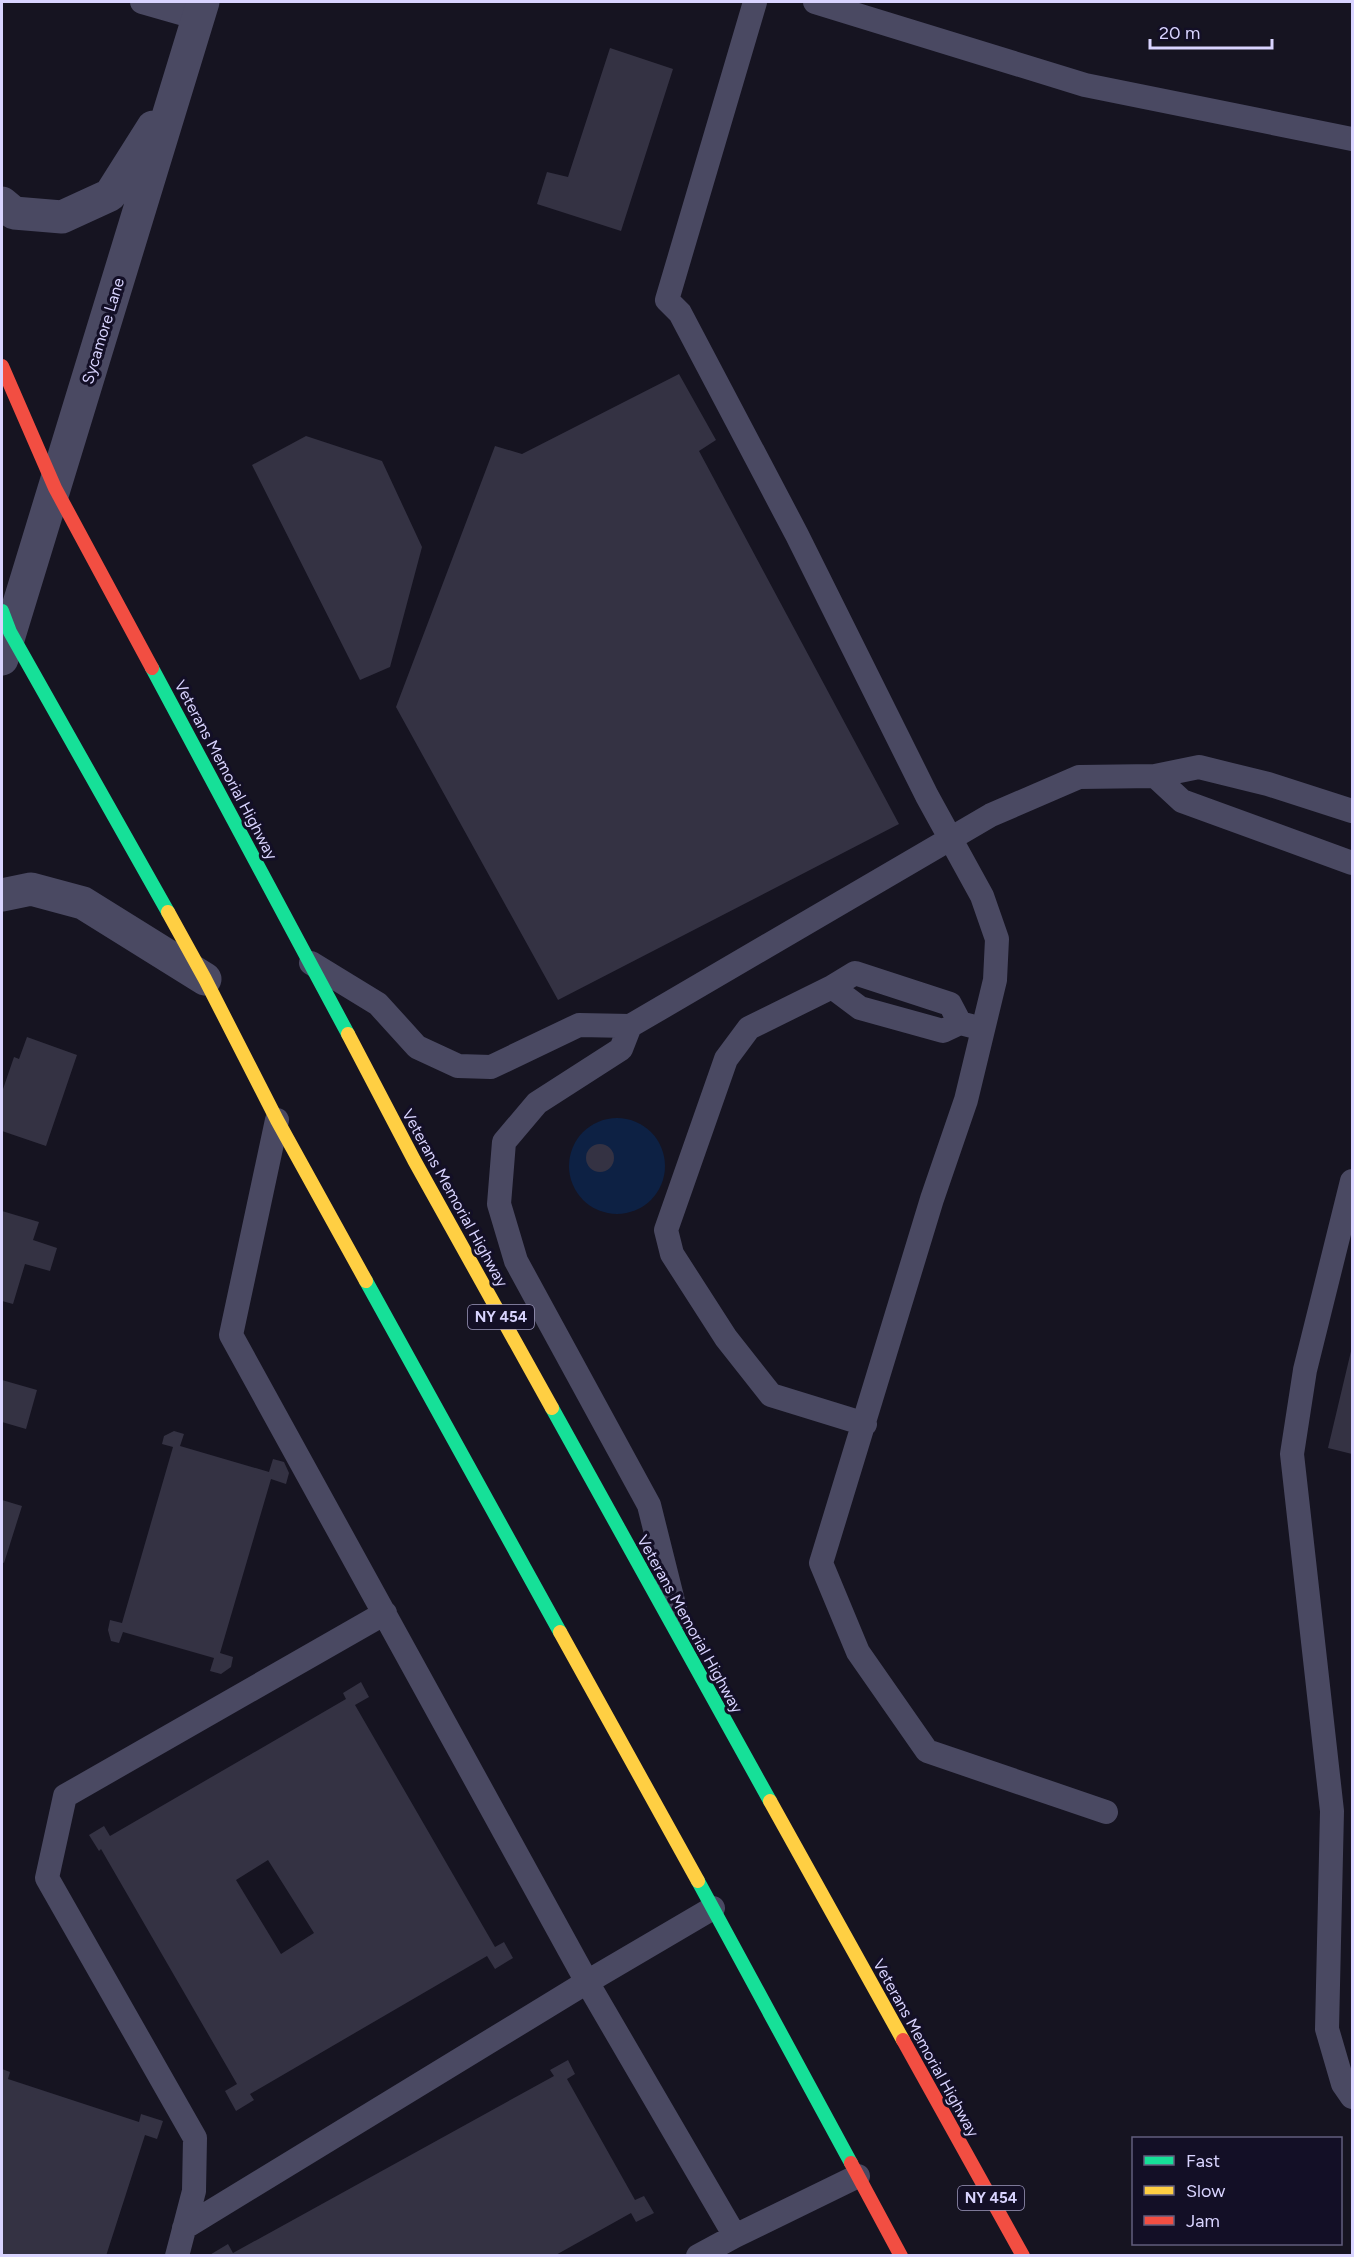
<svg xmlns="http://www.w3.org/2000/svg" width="1354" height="2257" viewBox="0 0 1354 2257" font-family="Figtree,sans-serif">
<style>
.water{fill:#0d2144}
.building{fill:#343243;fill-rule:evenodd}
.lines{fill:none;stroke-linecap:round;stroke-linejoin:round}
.lane{stroke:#4a4962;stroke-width:24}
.street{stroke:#4a4962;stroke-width:33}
.fast{stroke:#16e098;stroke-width:14}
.slow{stroke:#ffcf43;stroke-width:14}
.jam{stroke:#f24e42;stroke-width:14}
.labels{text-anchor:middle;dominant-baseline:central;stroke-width:6;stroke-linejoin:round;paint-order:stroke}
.shield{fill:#130f26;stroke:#9e99be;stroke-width:1.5}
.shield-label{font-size:15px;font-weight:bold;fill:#d9d4ff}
.street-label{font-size:16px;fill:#d9d4ff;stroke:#130f26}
</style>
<rect width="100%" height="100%" fill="#161421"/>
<path class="water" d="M569 1166a48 48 0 1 1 96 0a48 48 0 1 1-96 0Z"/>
<path class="building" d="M610,48L673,69L621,231L537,204L547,172L568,177Z
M679,374L716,440L699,451L899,824L558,1000L396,707L495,446L522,454Z
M306,436L382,461L422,547L390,667L360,680L252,465Z
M27,1037L77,1055L46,1146L2,1131V1092L14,1057L19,1059Z
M586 1158a14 14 0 1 1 28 0a14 14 0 1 1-28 0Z
M2,1211L39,1222L33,1240L57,1248L50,1271L25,1264L13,1304L2,1301Z
M1352,1347V1454L1328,1448Z
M2,1380L37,1390L26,1429L2,1422Z
M174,1431L184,1434L180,1446L269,1472L273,1459L284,1462L289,1473L286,1484L271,1479L220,1653L233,1657L231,1667L221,1674L210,1671L214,1658L123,1632L119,1643L111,1641L108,1630L110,1620L122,1623L173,1447L162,1444L164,1436Z
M2,1500L22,1506L4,1563L2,1562Z
M361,1682L369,1697L355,1705L495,1947L504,1942L513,1958L495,1969L487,1956L250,2094L254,2100L236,2111L225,2091L237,2084L101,1849L99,1851L89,1835L104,1826L110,1836L346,1699L343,1693ZM268,1860L314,1933L281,1954L236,1880Z
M568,2060L575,2074L567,2079L635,2200L644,2196L654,2213L636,2222L631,2213L554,2256H208L228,2244L233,2253L554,2076L550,2070Z
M2,2069L10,2072L8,2079L139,2122L141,2114L163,2121L157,2139L145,2135L106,2256H2Z"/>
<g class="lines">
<path class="lane" d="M142,2L198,18
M755,2L667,300L680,313L797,535L927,796L982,896L997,939L995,980L966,1100L932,1199L821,1563L858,1652L927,1751L1106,1812
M815,2L1085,85L1352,139
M1155,776L1182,801L1352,863
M311,963L378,1004L417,1047L458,1066L491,1067L579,1025L630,1026L991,815L1079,777L1155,776L1199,767L1268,784L1352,811
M832,987L855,973L950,1004L960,1023
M630,1026L621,1049L537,1103L504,1142L499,1204L516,1261L649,1505L677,1617
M277,1120L231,1335L587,1982L735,2236L698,2256
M1352,1181L1305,1370L1292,1454L1332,1811L1327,2029L1343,2084L1352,2097
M865,1424L771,1395L726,1338L672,1254L666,1230L726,1059L749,1028L832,987L860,1008L943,1031L960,1023L983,1029
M184,2228L587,1982L713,1908
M735,2236L858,2176
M177,2256L194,2191L195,2138L47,1878L65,1796L385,1613"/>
<path class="street" d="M2,203L14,213L62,217L110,195L153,127
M2,659L203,2
M2,895L31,889L83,903L205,979"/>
<path class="fast" d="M2,611L10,632L168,912
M152,668L348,1034
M366,1281L560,1632
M552,1408L770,1801
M698,1881L851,2163"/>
<path class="slow" d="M168,912L205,979L277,1120L366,1281
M348,1034L414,1160L552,1408
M560,1632L698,1881
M770,1801L903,2040"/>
<path class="jam" d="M2,366L55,488L152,668
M903,2040L1023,2256
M851,2163L901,2256"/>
</g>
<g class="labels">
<g class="shield">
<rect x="468" y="1305" width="66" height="24" rx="4.5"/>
<rect x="958" y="2186" width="66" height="24" rx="4.5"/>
</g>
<g class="shield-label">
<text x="501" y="1317">NY 454</text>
<text x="991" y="2198">NY 454</text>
</g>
<g class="street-label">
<text transform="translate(103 331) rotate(-73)">Sycamore Lane</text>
<text transform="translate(226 770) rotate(62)">Veterans Memorial Highway</text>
<text transform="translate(455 1198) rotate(61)">Veterans Memorial Highway</text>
<text transform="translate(690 1624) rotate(61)">Veterans Memorial Highway</text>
<text transform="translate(926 2048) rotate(61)">Veterans Memorial Highway</text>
</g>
</g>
<rect width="1354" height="2257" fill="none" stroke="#d9d4ff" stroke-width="6"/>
<rect x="1132" y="2137" width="210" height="108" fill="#130f26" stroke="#625e7d" stroke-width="1.5"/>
<rect x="1144" y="2156" width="30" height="9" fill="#16e098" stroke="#625e7d" stroke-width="1.5"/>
<text x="1186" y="2167" font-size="18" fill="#d9d4ff">Fast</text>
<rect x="1144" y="2186" width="30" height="9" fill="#ffcf43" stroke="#625e7d" stroke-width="1.5"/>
<text x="1186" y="2197" font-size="18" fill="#d9d4ff">Slow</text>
<rect x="1144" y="2216" width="30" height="9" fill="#f24e42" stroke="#625e7d" stroke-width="1.5"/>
<text x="1186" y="2227" font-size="18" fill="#d9d4ff">Jam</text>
<path d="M1150 39v9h122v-9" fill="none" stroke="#d9d4ff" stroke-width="3"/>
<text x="1159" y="39" font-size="18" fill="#d9d4ff" stroke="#130f26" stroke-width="4.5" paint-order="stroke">20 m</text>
</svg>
